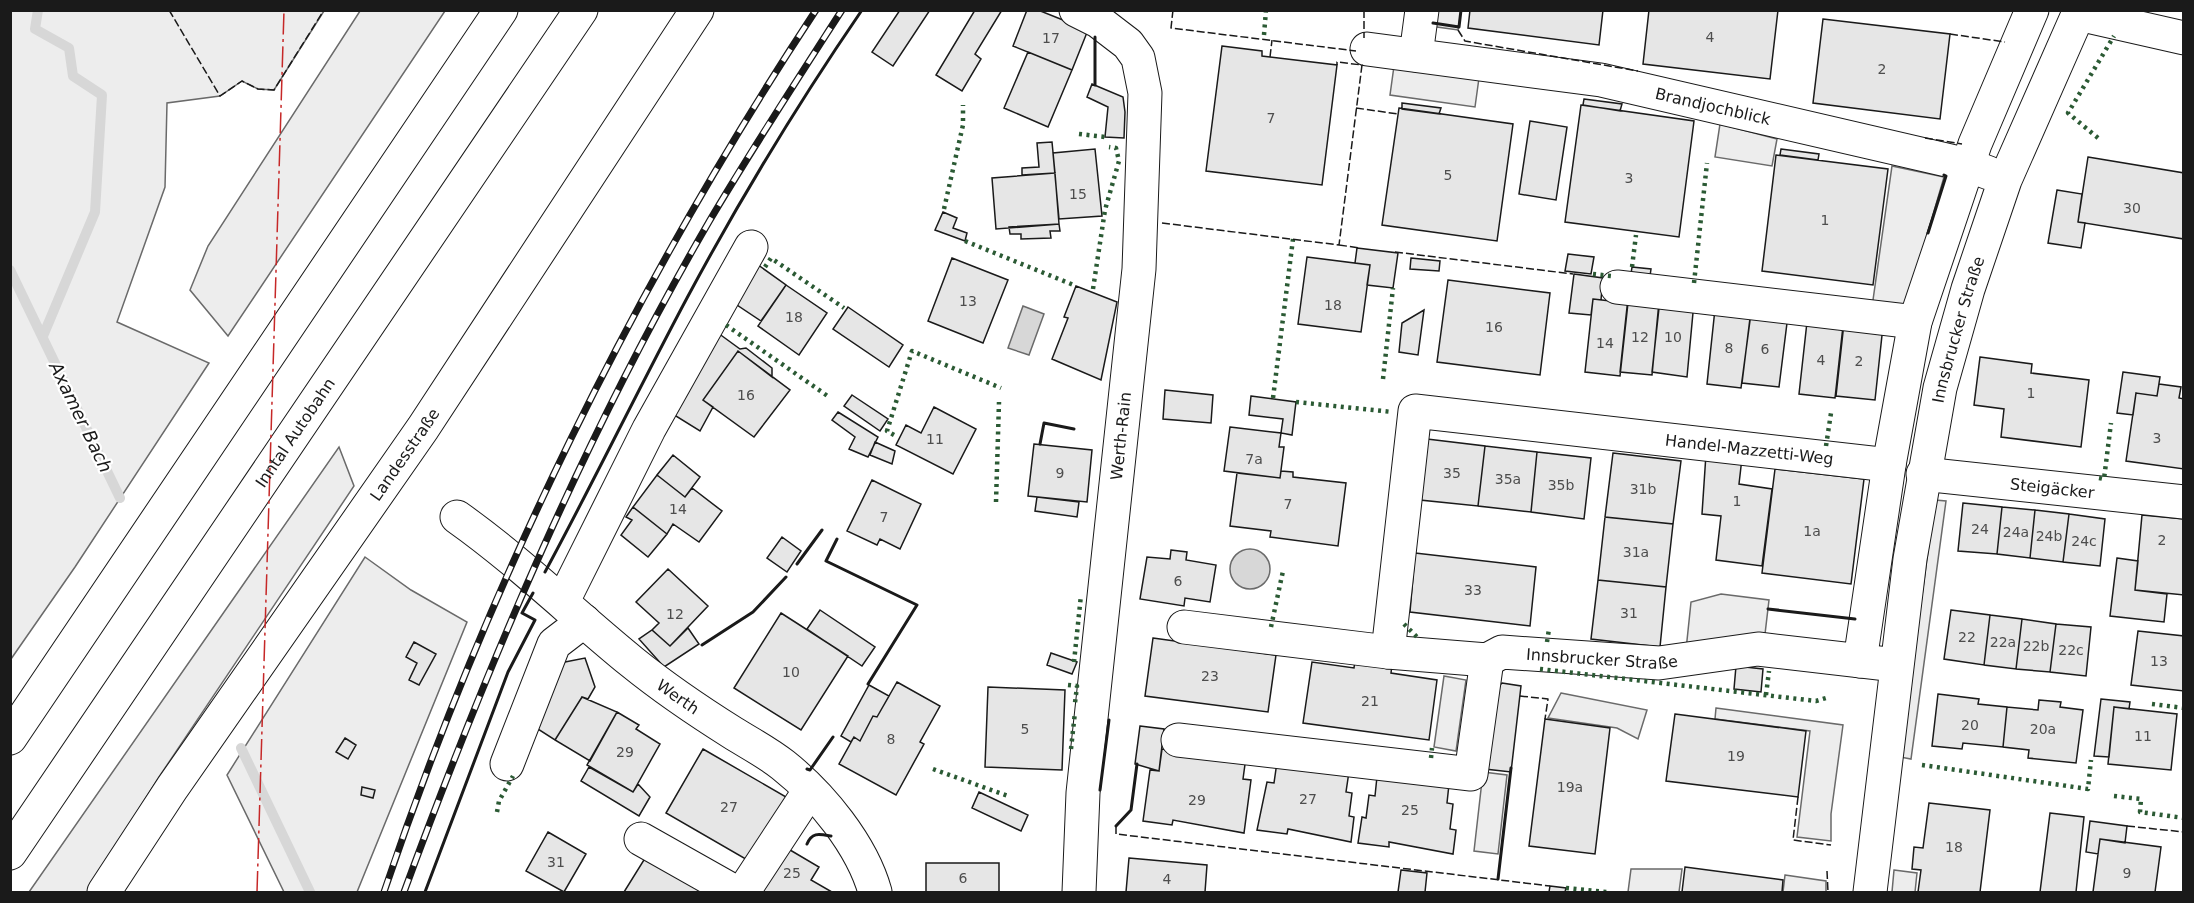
<svg xmlns="http://www.w3.org/2000/svg" width="2194" height="903" viewBox="0 0 2194 903" font-family="'DejaVu Sans',sans-serif">
<style>
.built{fill:#ededed;stroke:#6a6a6a;stroke-width:1.5}
.water{fill:#d7d7d7;stroke:#6a6a6a;stroke-width:1.5}
.lines{fill:none;stroke-linecap:round;stroke-linejoin:round}
.stream{stroke:#d7d7d7;stroke-width:10}
.building{fill:#e6e6e6;stroke:#1a1a1a;stroke-width:1.5}
.minor-casing{stroke:#1a1a1a;stroke-width:35}
.major-casing{stroke:#1a1a1a;stroke-width:35}
.highway-casing{stroke:#1a1a1a;stroke-width:35}
.minor{stroke:#fff;stroke-width:33}
.major{stroke:#fff;stroke-width:33}
.highway{stroke:#fff;stroke-width:33}
.rail-casing{stroke:#1a1a1a;stroke-width:7}
.rail{stroke:#fff;stroke-width:4.5;stroke-dasharray:14;stroke-linecap:butt}
.hedge{stroke:#2b5a34;stroke-width:4.5;stroke-dasharray:3 4.5;stroke-linecap:butt}
.fence{stroke:#1a1a1a;stroke-width:1.5;stroke-dasharray:8 3;stroke-linecap:butt}
.wall{stroke:#1a1a1a;stroke-width:3}
.power{stroke:#c62828;stroke-width:1.5;stroke-dasharray:21 4.5 3 4.5;stroke-linecap:butt}
.labels{text-anchor:middle;dominant-baseline:central;stroke-width:4.5;stroke-linejoin:round;paint-order:stroke}
.number-label{font-size:14px;fill:#4d4d4d}
.street-label{font-size:16px;fill:#1a1a1a;stroke:#fff}
.water-label{font-size:18px;font-style:italic;fill:#1a1a1a;stroke:#fff}
</style>
<rect width="100%" height="100%" fill="#fff"/>
<path class="built" d="M11,10L324,11L274,90L258,89L242,81L220,96L167,103L165,187L117,322L209,363L75,567L11,659Z
M360,11H445L228,336L190,290L208,246Z
M1432,11H1461L1458,30L1430,26Z
M1394,66L1479,78L1475,107L1390,95Z
M1720,124L1777,139L1772,166L1715,157Z
M1892,166L1944,177L1905,311L1872,307Z
M339,447L354,486L159,777L87,892H29Z
M1935,500L1946,501L1911,759L1900,757Z
M365,557L411,590L467,622L357,892H284L227,775Z
M1721,594L1769,600L1765,634L1686,650L1691,602Z
M1444,676L1466,680L1456,751L1434,747Z
M1561,693L1647,710L1638,739L1617,728L1548,718Z
M1716,708L1843,725L1831,814V841L1797,837L1810,731L1715,719Z
M1483,772L1507,775L1498,854L1474,851Z
M1631,869H1682L1679,892H1628Z
M1894,870L1917,873L1915,892H1892Z
M1785,875L1826,881V892H1783Z"/>
<path class="water" d="M1023,306L1044,314L1029,355L1008,348Z
M1230 569a20 20 0 1 1 40 0a20 20 0 1 1-40 0Z"/>
<g class="lines">
<path class="stream" d="M38,10L35,29L69,48L73,76L102,95L95,212L43,336
M10,270L120,498
M241,748L310,892"/>
</g>
<path class="building" d="M900,10H930L893,66L872,52Z
M975,10H1002L975,54L981,59L962,91L936,75Z
M1027,10H1038L1088,30L1072,70L1013,46Z
M1470,10H1603L1599,45L1468,28Z
M1649,10H1778L1770,79L1643,64Z
M1823,19L1950,34L1940,119L1813,103Z
M1222,46L1262,51V56L1337,65L1322,185L1206,171Z
M1028,52L1072,70L1048,127L1004,108Z
M1092,84L1123,97L1125,112L1124,138L1105,137L1108,107L1087,97Z
M1584,99L1622,104L1620,111L1583,105Z
M1402,103L1441,108L1439,114L1402,109Z
M1581,105L1694,121L1679,237L1565,222Z
M1399,108L1513,124L1497,241L1382,225Z
M1530,121L1567,127L1556,200L1519,194Z
M1052,142L1055,173L1022,175V168L1039,167L1037,143Z
M1095,149L1102,216L1059,219L1053,153Z
M1781,149L1819,154L1818,160L1780,155Z
M1776,155L1888,169L1873,285L1762,271Z
M2088,157L2184,173V239L2078,222Z
M1055,173L1059,224L996,229L992,178Z
M2057,190L2082,194L2078,222L2085,223L2081,248L2048,243Z
M943,212L957,218L953,228L967,233L965,241L935,230Z
M1059,224L1060,231H1050L1051,238L1021,239V234H1010L1009,227Z
M1357,248L1398,253L1393,288L1367,285L1370,265L1355,263Z
M1568,254L1594,257L1591,274L1565,271Z
M1307,257L1370,265L1361,332L1298,324Z
M952,258L1008,280L983,343L928,321Z
M1411,258L1440,261L1439,271L1410,269Z
M754,262L786,285L761,321L734,303Z
M1632,267L1651,269L1649,283L1630,281Z
M1574,274L1603,278L1601,300L1593,299L1591,315L1569,313Z
M1448,280L1550,293L1540,375L1437,362Z
M786,285L827,313L799,355L758,326Z
M1076,286L1117,302L1101,380L1052,359L1068,318L1064,317Z
M1628,298L1659,302L1652,375L1620,372Z
M1593,299L1628,303L1620,376L1585,372Z
M1660,299L1694,302L1687,377L1652,372Z
M848,307L903,345L889,367L833,329Z
M1715,309L1751,313L1741,388L1707,384Z
M1424,310L1418,355L1399,352L1402,323Z
M1751,310L1788,315L1779,387L1742,383Z
M1807,322L1843,326L1835,398L1799,394Z
M1844,323L1883,326L1875,400L1836,396Z
M718,333L740,349L746,348L772,368V377L738,351L703,400L713,407L700,431L671,413Z
M738,351L790,390L754,437L703,400Z
M1980,357L2032,364L2031,373L2089,380L2081,447L2001,437L2004,409L1974,405Z
M2123,372L2160,377L2157,396L2136,393L2133,415L2117,413Z
M2159,384L2181,387L2179,398L2184,399V469L2126,461L2136,393L2157,396Z
M1165,390L1213,395L1211,423L1163,419Z
M852,395L888,419L880,431L844,406Z
M1251,396L1296,402L1292,435L1281,433L1283,419L1249,415Z
M934,407L976,429L953,474L896,445L906,425L921,433Z
M838,412L878,437L868,457L849,449L855,437L832,420Z
M1230,427L1281,433L1279,447H1284L1280,478L1224,471Z
M1427,439L1485,446L1478,506L1420,500Z
M875,442L895,451L892,464L870,455Z
M1034,444L1092,450L1087,502L1028,496Z
M1485,446L1537,452L1531,512L1478,506Z
M1537,452L1591,458L1584,519L1531,512Z
M1613,453L1681,461L1673,524L1605,517Z
M1706,454L1742,458L1739,484L1772,489L1762,566L1716,560L1721,516L1702,514Z
M673,455L700,477L685,497L657,475Z
M1775,469L1864,479L1851,584L1762,573Z
M1281,471L1293,472V477L1346,483L1338,546L1270,537L1271,531L1230,526L1237,473L1280,478Z
M657,475L685,497L692,488L722,511L699,542L673,524L667,534L633,507Z
M872,480L921,504L900,549L880,539L877,545L847,531Z
M1037,497L1079,502L1077,517L1035,511Z
M1963,503L2002,507L1997,554L1958,551Z
M633,507L667,534L648,557L621,535L632,520L626,517Z
M2002,507L2035,510L2030,558L1997,554Z
M2035,510L2069,514L2063,562L2030,558Z
M2069,514L2105,519L2100,566L2063,562Z
M2142,515L2184,519V595L2135,590Z
M1605,517L1673,524L1666,587L1598,580Z
M782,537L801,551L787,572L767,558Z
M1171,550L1187,552L1186,560L1216,565L1210,602L1185,598L1184,606L1140,599L1147,557L1170,559Z
M1415,553L1536,567L1530,626L1410,612Z
M2117,558L2138,561L2135,590L2167,594L2164,622L2110,616Z
M668,569L708,606L670,646L652,630L659,623L636,602Z
M1598,580L1666,587L1660,647L1591,639Z
M820,610L875,647L862,666L807,629Z
M1951,610L1990,615L1984,665L1944,659Z
M781,613L848,656L801,730L734,688Z
M1990,615L2022,619L2016,669L1984,665Z
M2022,619L2056,624L2050,672L2016,669Z
M2056,624L2091,627L2086,676L2050,672Z
M688,628L699,644L664,667L639,639L652,630L670,646Z
M2138,631L2184,636V691L2131,685Z
M1153,638L1276,655L1268,712L1145,696Z
M414,642L436,654L419,685L409,680L417,663L406,657Z
M1051,653L1077,662L1072,674L1047,665Z
M585,658L595,687L588,699L582,697L555,740L530,724L555,664Z
M1355,660L1392,665L1391,673L1437,680L1429,740L1303,723L1312,662L1354,668Z
M1736,666L1763,669L1761,692L1734,689Z
M897,682L940,706L920,742L924,744L896,795L839,764L854,737L860,741L873,716L877,717Z
M1502,683L1521,686L1511,772L1485,769L1495,690Z
M869,685L889,696L877,717L873,716L860,741L854,737L851,742L841,736Z
M988,687L1065,690L1062,770L985,767Z
M1938,694L1979,699L1978,704L2007,707L2003,747L1963,743L1962,749L1932,746Z
M582,697L617,712L590,761L555,740Z
M2101,699L2130,702L2129,709L2114,707L2109,757L2094,756Z
M2039,700L2061,702L2060,707L2083,710L2076,763L2028,758L2029,750L2003,747L2007,707L2038,710Z
M2114,707L2177,714L2171,770L2108,764Z
M617,712L639,725L636,729L660,744L633,792L587,765Z
M1675,714L1806,731L1798,797L1666,781Z
M1545,719L1610,728L1595,854L1529,846Z
M1140,726L1164,729L1159,771L1135,764Z
M345,738L356,745L348,759L336,752Z
M703,749L793,801L756,865L666,813Z
M1162,749L1246,757L1243,779L1251,780L1244,833L1173,820L1172,825L1143,821L1150,770L1159,771Z
M1278,755L1350,765L1346,792L1352,793L1349,816L1354,817L1351,842L1288,829L1287,834L1257,830L1267,782L1274,783Z
M589,767L633,792L638,784L650,797L639,816L581,781Z
M1378,767L1450,775L1447,803L1453,804L1450,829L1456,830L1453,854L1389,842V847L1358,843L1362,817L1366,818L1369,795L1375,796Z
M362,787L375,790L373,798L361,795Z
M979,792L1028,815L1021,831L972,808Z
M1929,803L1990,810L1980,892H1918L1921,870L1912,869L1914,847L1923,848Z
M2050,813L2084,817L2076,892H2040Z
M2090,821L2127,826L2125,843L2100,839L2098,854L2086,852Z
M548,832L586,854L564,892L526,871Z
M2100,839L2161,847L2155,892H2093Z
M785,847L819,867L811,880L832,892H758Z
M647,855L710,892H624Z
M1129,858L1207,865L1205,892H1126Z
M926,863H999V892H926Z
M1685,867L1783,880L1782,892H1682Z
M1401,870L1427,873L1425,892H1398Z
M1550,886L1566,888L1565,892H1549Z"/>
<g class="lines">
<defs>
<g id="minor">
<path d="M1076,10L1098,21L1128,44L1138,58L1145,93L1139,269L1083,793L1079,892"/>
<path d="M2078,14L2184,38"/>
<path id="s1" d="M1367,49L1601,80L1968,165L1989,173"/>
<path d="M1416,55L1422,10"/>
<path d="M1617,287L1915,322"/>
<path id="s2" d="M1923,474L2184,502"/>
<path id="s3" d="M457,517C519,561 573,614 632,662C664,688 698,711 733,733C749,743 768,753 783,765C821,795 862,845 875,892"/>
<path d="M563,601L649,429L751,247"/>
<path id="s4" d="M1184,627L1388,652L1487,660L1502,652L1659,663L1758,649L1896,665"/>
<path id="s5" d="M1388,652L1415,411L1889,465"/>
<path d="M1860,661L1889,465L1915,322L1975,144L2032,10"/>
<path d="M1178,740L1471,774L1487,660"/>
<path d="M507,764L554,644L584,621"/>
<path d="M641,839L735,892"/>
<path d="M743,892L810,790"/>
<path id="s6" d="M1870,892L1910,559L1940,388L1968,289L2005,180L2080,10"/>
</g>
<g id="major">
<path id="s7" d="M104,892L172,788L423,428L697,10"/>
</g>
<g id="highway">
<path d="M10,738L501,10"/>
<path id="s8" d="M10,853L581,10"/>
</g>
</defs>
<use href="#minor" class="minor-casing"/>
<use href="#major" class="major-casing"/>
<use href="#highway" class="highway-casing"/>
<use href="#minor" class="minor"/>
<use href="#major" class="major"/>
<use href="#highway" class="highway"/>
<defs>
<path id="rail" d="M384,892C488,583 636,283 816,10
M404,892C489,661 586,433 710,220C752,149 797,80 842,10"/>
</defs>
<use href="#rail" class="rail-casing"/>
<use href="#rail" class="rail"/>
<path class="hedge" d="M1264,35L1266,10
M1079,134L1105,137
M2098,138L2068,113L2114,36
M944,209L963,125V105
M965,241L1076,286
M765,267L771,258L844,308
M1632,267L1636,235
M1593,274L1611,276
M1694,283L1707,163
M1093,289L1105,210L1119,161L1116,148L1109,147
M726,325L829,397
M1383,379L1393,288
M1273,398L1293,239
M1296,402L1392,412
M894,435L887,431L912,351L1001,388
M1826,446L1831,413
M2099,478L2104,479L2111,423
M996,502L999,402
M1404,624L1419,639
M1271,627L1283,571
M1547,642L1549,629
M1074,662L1081,595
M1540,669L1816,701L1826,698
M1068,685L1077,686L1075,703
M1766,695L1769,671
M2152,704L2184,708
M1071,749L1075,712
M1431,758L1432,748
M1922,765L2088,789L2091,760
M933,769L1008,796
M2114,796L2141,799L2140,812L2184,818
M497,812L499,801L513,776
M1566,888L1607,892"/>
<path class="fence" d="M169,10L220,96L242,81L258,89L274,90L324,10
M1173,10L1171,28L1356,51
M1364,10V38
M1458,30L1465,41L1638,71
M1950,34L2005,42
M1270,57L1272,40
M1356,108L1398,114
M1925,138L1962,144
M1162,223L1339,245L1362,65L1337,62V65
M1339,245L1360,248
M1395,252L1573,274
M1520,696L1548,699L1545,719
M1798,797L1793,840L1831,845
M1116,826V834L1550,886
M2127,826L2184,832
M1827,871L1828,892"/>
<path class="wall" d="M1433,23L1459,27L1461,10
M1095,85V37
M1928,233L1946,176L1944,175
M1040,444L1044,423L1074,429
M837,539L826,561L917,605L868,684
M797,564L822,530
M545,572C594,481 639,388 687,298C740,199 799,102 862,10
M1768,609L1855,619
M702,645L753,612L786,577
M807,769L810,770L833,737
M1100,790L1109,720
M1116,826L1131,810L1137,764
M807,844C812,832 819,834 831,836
M1498,879L1511,768
M425,892L508,672L535,620L522,613L533,593"/>
<path class="power" d="M257,892L284,10"/>
</g>
<g class="labels">
<g class="number-label">
<text x="1710" y="37">4</text>
<text x="1051" y="38">17</text>
<text x="1882" y="69">2</text>
<text x="1271" y="118">7</text>
<text x="1448" y="175">5</text>
<text x="1629" y="178">3</text>
<text x="1078" y="194">15</text>
<text x="2132" y="208">30</text>
<text x="1825" y="220">1</text>
<text x="968" y="301">13</text>
<text x="1333" y="305">18</text>
<text x="794" y="317">18</text>
<text x="1494" y="327">16</text>
<text x="1640" y="337">12</text>
<text x="1673" y="337">10</text>
<text x="1605" y="343">14</text>
<text x="1729" y="348">8</text>
<text x="1765" y="349">6</text>
<text x="1821" y="360">4</text>
<text x="1859" y="361">2</text>
<text x="2031" y="393">1</text>
<text x="746" y="395">16</text>
<text x="2157" y="438">3</text>
<text x="935" y="439">11</text>
<text x="1254" y="459">7a</text>
<text x="1060" y="473">9</text>
<text x="1452" y="473">35</text>
<text x="1508" y="479">35a</text>
<text x="1561" y="485">35b</text>
<text x="1643" y="489">31b</text>
<text x="1737" y="501">1</text>
<text x="1288" y="504">7</text>
<text x="678" y="509">14</text>
<text x="884" y="517">7</text>
<text x="1980" y="529">24</text>
<text x="1812" y="531">1a</text>
<text x="2016" y="532">24a</text>
<text x="2049" y="536">24b</text>
<text x="2162" y="540">2</text>
<text x="2084" y="541">24c</text>
<text x="1636" y="552">31a</text>
<text x="1178" y="581">6</text>
<text x="1473" y="590">33</text>
<text x="1629" y="613">31</text>
<text x="675" y="614">12</text>
<text x="1967" y="637">22</text>
<text x="2003" y="642">22a</text>
<text x="2036" y="646">22b</text>
<text x="2071" y="650">22c</text>
<text x="2159" y="661">13</text>
<text x="791" y="672">10</text>
<text x="1210" y="676">23</text>
<text x="1370" y="701">21</text>
<text x="1970" y="725">20</text>
<text x="1025" y="729">5</text>
<text x="2043" y="729">20a</text>
<text x="2143" y="736">11</text>
<text x="891" y="739">8</text>
<text x="625" y="752">29</text>
<text x="1736" y="756">19</text>
<text x="1570" y="787">19a</text>
<text x="1308" y="799">27</text>
<text x="1197" y="800">29</text>
<text x="729" y="807">27</text>
<text x="1410" y="810">25</text>
<text x="1954" y="847">18</text>
<text x="556" y="862">31</text>
<text x="792" y="873">25</text>
<text x="2127" y="873">9</text>
<text x="963" y="878">6</text>
<text x="1167" y="879">4</text>
</g>
<g class="street-label">
<text stroke="none"><textPath href="#s1" startOffset="351">Brandjochblick</textPath></text>
<text stroke="none"><textPath href="#s6" startOffset="570">Innsbrucker Straße</textPath></text>
<text stroke="none"><textPath href="#s8" startOffset="508">Inntal Autobahn</textPath></text>
<text transform="translate(1121 436) rotate(-84)">Werth-Rain</text>
<text stroke="none"><textPath href="#s5" startOffset="579">Handel-Mazzetti-Weg</textPath></text>
<text stroke="none"><textPath href="#s7" startOffset="531">Landesstraße</textPath></text>
<text stroke="none"><textPath href="#s2" startOffset="130">Steigäcker</textPath></text>
<text stroke="none"><textPath href="#s4" startOffset="422">Innsbrucker Straße</textPath></text>
<text stroke="none"><textPath href="#s3" startOffset="285">Werth</textPath></text>
</g>
<g class="water-label">
<text transform="translate(81 417) rotate(64)">Axamer Bach</text>
</g>
</g>
<rect width="2194" height="903" fill="none" stroke="#1a1a1a" stroke-width="24"/>
</svg>
